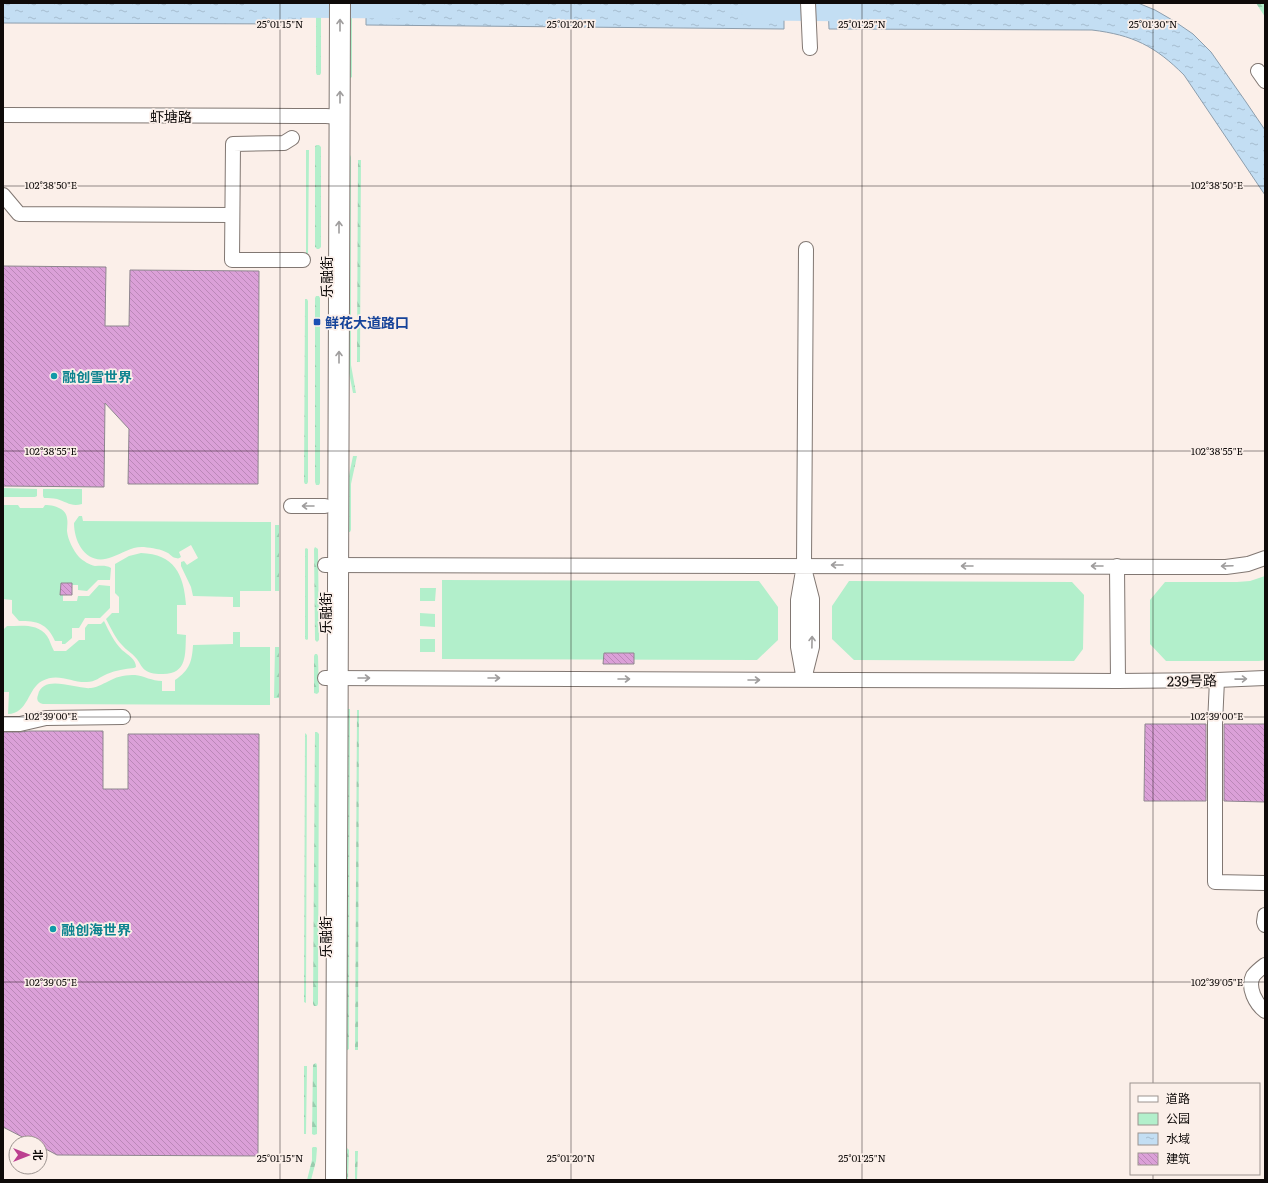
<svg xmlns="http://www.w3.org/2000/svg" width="1268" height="1183" viewBox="0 0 1268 1183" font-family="Literata,'Noto Sans SC',serif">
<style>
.green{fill:#b2efcb}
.forest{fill:url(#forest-firs)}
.water{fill:url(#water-ripples);stroke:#8d9ead}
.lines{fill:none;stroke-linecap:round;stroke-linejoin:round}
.river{stroke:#c3def3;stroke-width:23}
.building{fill:url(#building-back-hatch);stroke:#8e868e}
.street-casing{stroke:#817772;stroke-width:16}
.secondary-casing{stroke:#817772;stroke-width:22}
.street{stroke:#fff;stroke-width:14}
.secondary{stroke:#fff;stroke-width:20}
.oneway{stroke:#9f9d9d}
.ticks{fill:none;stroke:#0e0a09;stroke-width:1;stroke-opacity:0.45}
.transit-dot{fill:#1a4fb4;stroke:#fbefe9;stroke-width:1.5}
.culture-dot{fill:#0f9aa8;stroke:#fbefe9;stroke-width:1.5}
.labels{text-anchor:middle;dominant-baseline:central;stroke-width:3.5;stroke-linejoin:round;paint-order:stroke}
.street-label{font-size:14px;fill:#0e0a09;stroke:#fbefe9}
.transit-label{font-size:14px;font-weight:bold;fill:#164399;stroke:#fbefe9;text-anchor:start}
.culture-label{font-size:14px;font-weight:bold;fill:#0d838f;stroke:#fbefe9;text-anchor:start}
.ticks-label{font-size:10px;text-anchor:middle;fill:#0e0a09;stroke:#fbefe9;stroke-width:3.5;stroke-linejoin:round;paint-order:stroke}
</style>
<defs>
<pattern id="forest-firs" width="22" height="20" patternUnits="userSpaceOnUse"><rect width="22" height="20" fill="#b2efcb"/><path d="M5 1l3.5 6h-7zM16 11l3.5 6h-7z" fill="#98ccad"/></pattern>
<pattern id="water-ripples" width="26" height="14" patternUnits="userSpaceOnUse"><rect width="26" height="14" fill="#c3def3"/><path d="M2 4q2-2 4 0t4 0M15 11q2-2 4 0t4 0" fill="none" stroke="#a6bdcf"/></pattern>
<pattern id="building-back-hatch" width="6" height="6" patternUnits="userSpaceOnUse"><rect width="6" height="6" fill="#dba0d8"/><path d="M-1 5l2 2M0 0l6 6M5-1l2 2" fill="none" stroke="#bb88b8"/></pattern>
</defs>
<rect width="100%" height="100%" fill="#fbefe9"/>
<path class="green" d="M3,488L37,489V496L35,497H3Z
M43,489H82V504C71,507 67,502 57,499C53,498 49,498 44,498L43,496Z
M3,505H18L20,508H43L45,505C53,505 66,508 67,518C68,523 67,527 67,531C68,540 73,550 79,557C83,561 90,565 95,566C101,566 106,565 111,568L110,580H98L87,591L78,590V585H63V601H77L78,596H89L99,585L110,586V608L100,618H85L79,628H72V638L65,644H62V641H55C47,623 37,621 19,621L12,613V600L3,599Z
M79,516H82L83,521L271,522V591H240V607H233V597L193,596L191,587L181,566V562L184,561L187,565L198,558L191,545L179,552L181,557C179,558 179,559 176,558C173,558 171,555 168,553C161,549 152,548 144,547C132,546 123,553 112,557C88,567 74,544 74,523Z
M141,553C174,554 184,574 186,605H177V634L186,635C185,653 188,674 163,674C157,674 150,674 145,670C141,667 139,661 136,658C132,653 126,650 122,645C115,638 111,628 106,619L112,613H119V597L115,593V564L129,556Z
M1265,576V660L1259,661H1166L1150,644V600L1165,582H1237L1250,581Z
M442,580L759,581L778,607V640L757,660L442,659Z
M849,581L1072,582L1084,595L1083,649L1074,661L854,660L832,639V606Z
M420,588H436L435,601H420Z
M420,613L435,614V627L420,626Z
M104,621C109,631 114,642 122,650C128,655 136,659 136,667L134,668C125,669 116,670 107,674C100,677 95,682 87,682C72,683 58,672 42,681C28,688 28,714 8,714L9,692H3V630L7,626C21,626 38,623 47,636C50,640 51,646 54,651H66L79,640H85V628L88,624H101Z
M233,632H240V647H270V705L43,704C38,703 36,700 38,695C43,673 77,690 91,688C99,687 104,683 111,680C118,676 127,675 135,675C144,676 152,681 162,681V691H175V680C190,670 192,661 193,645L233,644Z
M420,639H435V652H420Z"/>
<path class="forest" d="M316,3H321V73L320,75H317L316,73Z
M347,3H352V77L349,79Z
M1256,3H1265V17Z
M316,145H319L321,147V247L319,249H317L315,247V147Z
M306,150H309L308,254L306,253Z
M347,155H350L351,157V365L356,393H353L346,358Z
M358,160H361L360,362H357Z
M316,296H319L320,298V483L319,485H316L315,482V298Z
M305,299H307L308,301V482L307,484H305L304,482Z
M353,456H357L351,484V530L350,532H347L346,490Z
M275,525H279V591H275Z
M315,547L318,549L319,640L317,642L315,640L314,549Z
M306,548L308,549V639L307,640L305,639V549Z
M275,647H279V698H274Z
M315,654H317L318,656L319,692L317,694L314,693V656Z
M347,709H350V711L349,1049L346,1051Z
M357,710H359L358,1050H355Z
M315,732H317L319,734L318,1004L317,1006H314L313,1004Z
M305,733L307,735L306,1003L304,1002Z
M316,1063L317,1065V1134L314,1135L312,1134L313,1065L314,1064Z
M304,1066H307L306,1134H304Z
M313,1147H316L317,1148L316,1161L311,1180H307L312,1160V1148Z
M346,1148H347L349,1150L348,1180H345Z
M355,1151H358L357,1180H355Z"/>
<path class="water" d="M3,3H301V24L3,23Z
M366,3H784V29L366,25Z
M828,3H1138L1155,10L1174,21L1193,34L1211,52L1246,102L1265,130V195L1184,75C1155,46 1133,35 1092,30L829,29Z"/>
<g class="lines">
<path class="river" d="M270,6L398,7
M752,9L860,10"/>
</g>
<path class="building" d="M3,266L106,267L105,326H129L130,270L259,271L258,484H128L129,429L105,403L104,487L3,486Z
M61,583H72V595H60Z
M604,653H634V664H603Z
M1145,724H1206V801H1144Z
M1224,724H1265V802L1224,801Z
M29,731H103V789H128V734H259L258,1156L57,1155L40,1146V1143H34L3,1127V732H20Z"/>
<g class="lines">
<defs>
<path id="street" d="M808,3L810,48
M1258,71L1265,81
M3,115L296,116H326L340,117
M292,138L284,143L233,144L232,260H303
M3,195L19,214L231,215
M291,506H325
M325,565L1226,567L1248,564L1265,558
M1117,566L1118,681
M805,675L812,647V599L805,572
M325,678L1118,681L1217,680L1265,678
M804,680L798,647V600L804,565L806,249
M1217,680L1215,724V882L1265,883
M3,724H20L46,718L123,717
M1265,915L1264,922L1265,925
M1265,965C1261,968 1256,972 1253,976C1247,988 1256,1004 1265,1011"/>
<path id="secondary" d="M336,1180L340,3"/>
</defs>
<use href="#street" class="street-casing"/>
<use href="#secondary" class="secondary-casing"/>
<use href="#street" class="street"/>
<use href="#secondary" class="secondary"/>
</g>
<defs><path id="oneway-shaft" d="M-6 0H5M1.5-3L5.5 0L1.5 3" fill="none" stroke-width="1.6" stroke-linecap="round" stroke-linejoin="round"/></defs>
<g class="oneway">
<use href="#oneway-shaft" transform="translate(340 25) rotate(-90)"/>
<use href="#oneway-shaft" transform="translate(340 97) rotate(-90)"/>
<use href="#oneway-shaft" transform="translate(339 227) rotate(-90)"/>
<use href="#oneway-shaft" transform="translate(339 357) rotate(-90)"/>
<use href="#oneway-shaft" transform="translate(308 506) rotate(180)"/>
<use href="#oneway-shaft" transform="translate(837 565) rotate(-180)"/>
<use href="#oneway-shaft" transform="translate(967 566) rotate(-180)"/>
<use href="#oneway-shaft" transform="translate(1097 566) rotate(-180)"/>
<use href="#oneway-shaft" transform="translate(1227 566) rotate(178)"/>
<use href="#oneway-shaft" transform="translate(812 642) rotate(-89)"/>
<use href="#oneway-shaft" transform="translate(364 678)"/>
<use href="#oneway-shaft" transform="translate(494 678)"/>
<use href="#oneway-shaft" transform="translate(624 679)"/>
<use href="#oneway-shaft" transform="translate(1241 679) rotate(-1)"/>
<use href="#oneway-shaft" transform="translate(754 680)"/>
</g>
<path class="ticks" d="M280,3V1180M571,3V1180M862,3V1180M1153,3V1084M3,186H1265M3,451H1265M3,717H1265M3,982H1265M1153,1174V1180"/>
<rect class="transit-dot" x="313" y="318" width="8" height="8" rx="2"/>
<g class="culture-dot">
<circle cx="54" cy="376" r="4"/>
<circle cx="53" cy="929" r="4"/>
</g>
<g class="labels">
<g class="street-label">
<text x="171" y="116">虾塘路</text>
<text transform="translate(326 277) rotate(-90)">乐融街</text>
<text transform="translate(325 613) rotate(-90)">乐融街</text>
<text transform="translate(1192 680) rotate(-1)">239号路</text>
<text transform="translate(325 937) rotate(-90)">乐融街</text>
</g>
<g class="transit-label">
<text x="325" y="322">鲜花大道路口</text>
</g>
<g class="culture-label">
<text x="62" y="376">融创雪世界</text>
<text x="61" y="929">融创海世界</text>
</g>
</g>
<g class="ticks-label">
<text x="280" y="28">25°01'15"N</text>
<text x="571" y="28">25°01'20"N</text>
<text x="862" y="28">25°01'25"N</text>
<text x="1153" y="28">25°01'30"N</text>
<text x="1217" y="189">102°38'50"E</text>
<text x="51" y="189">102°38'50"E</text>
<text x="1217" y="455">102°38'55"E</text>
<text x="51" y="455">102°38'55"E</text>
<text x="1217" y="720">102°39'00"E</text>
<text x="51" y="720">102°39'00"E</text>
<text x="51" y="986">102°39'05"E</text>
<text x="1217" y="986">102°39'05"E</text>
<text x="280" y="1162">25°01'15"N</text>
<text x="571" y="1162">25°01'20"N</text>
<text x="862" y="1162">25°01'25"N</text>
</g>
<rect width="1268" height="1183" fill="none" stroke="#0e0a09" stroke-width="8"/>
<rect x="1130" y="1083" width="130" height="92" fill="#fbefe9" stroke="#9c938f"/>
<rect x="1138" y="1096" width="20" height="6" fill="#ffffff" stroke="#9c938f"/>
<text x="1166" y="1103" font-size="12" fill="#0e0a09">道路</text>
<rect x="1138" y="1113" width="20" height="12" fill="#b2efcb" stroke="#9c938f"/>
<text x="1166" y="1123" font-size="12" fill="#0e0a09">公园</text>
<rect x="1138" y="1133" width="20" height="12" fill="url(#water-ripples)" stroke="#9c938f"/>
<text x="1166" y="1143" font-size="12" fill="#0e0a09">水域</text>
<rect x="1138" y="1153" width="20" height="12" fill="url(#building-back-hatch)" stroke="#9c938f"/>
<text x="1166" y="1163" font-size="12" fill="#0e0a09">建筑</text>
<g transform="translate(28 1155) rotate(90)"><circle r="19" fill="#fbefe9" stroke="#9c938f"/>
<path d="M0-3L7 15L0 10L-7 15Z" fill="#bc4090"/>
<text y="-6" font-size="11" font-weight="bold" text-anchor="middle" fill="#0e0a09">北</text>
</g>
</svg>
